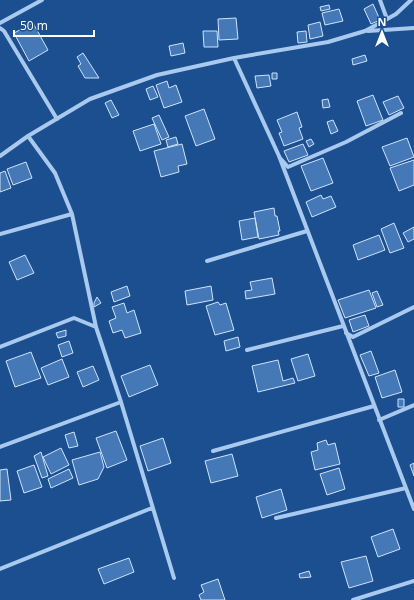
<svg xmlns="http://www.w3.org/2000/svg" width="414" height="600" viewBox="0 0 414 600" font-family="'Open Sans',sans-serif">
<style>
.building{fill:#4478b7;stroke:#cfe3fa}
.lines{fill:none;stroke-linecap:round;stroke-linejoin:round}
.minor{stroke:#a9c9ee;stroke-width:4}
</style>
<rect width="100%" height="100%" fill="#1b4f8f"/>
<path class="building" d="M373,4L380,20L371,24L364,9Z
M329,5L330,9L321,11L320,7Z
M339,9L343,21L325,25L322,13Z
M236,18L238,39L219,40L218,19Z
M320,22L323,36L310,39L308,25Z
M33,23L48,50L29,61L14,33Z
M203,31H217L218,47H204Z
M306,31L307,42L298,43L297,32Z
M183,43L185,53L171,56L169,46Z
M83,53L99,78H85L78,66L81,64L77,57Z
M365,55L367,61L353,65L352,59Z
M272,73H277V79H272Z
M269,75L271,86L257,88L255,76Z
M167,81L169,88L176,85L182,102L164,108L156,85Z
M153,86L158,97L150,100L146,89Z
M373,95L383,120L366,126L357,101Z
M398,96L404,108L389,115L383,102Z
M328,99L330,107L323,108L322,100Z
M111,100L119,115L112,118L105,103Z
M204,109L215,139L196,146L185,116Z
M297,112L302,127L299,128L303,139L284,146L279,133L282,132L277,120Z
M159,115L169,137L162,140L152,118Z
M333,120L338,131L331,134L327,122Z
M154,124L161,144L140,151L133,131Z
M176,137L178,144L168,147L166,140Z
M407,138L414,157L390,166L382,147Z
M311,139L314,144L309,147L306,141Z
M182,144L187,164L178,166L179,172L161,177L154,151Z
M303,144L308,155L289,162L284,151Z
M323,158L333,183L311,191L301,166Z
M414,160V185L399,191L390,168Z
M26,162L32,178L13,185L7,169Z
M5,171L11,188L0,192V173Z
M321,195L323,199L331,196L336,207L312,217L306,202Z
M274,208L275,216H277L280,231H278L279,235L259,239L254,212Z
M255,218L258,237L242,240L239,221Z
M394,223L404,248L390,253L381,229Z
M414,227V239L408,242L403,233Z
M379,235L385,250L358,260L353,245Z
M25,255L34,273L17,280L9,262Z
M272,278L275,294L246,299L245,291L252,290L250,282Z
M127,286L130,296L114,302L111,292Z
M211,286L213,300L187,305L185,291Z
M369,290L376,308L345,318L338,300Z
M377,291L383,305L377,307L372,293Z
M97,297L101,303L94,307V303Z
M218,302L220,305L226,303L234,330L215,335L206,306Z
M124,303L127,313L134,310L141,333L125,338L122,330L113,333L109,321L116,318L112,307Z
M365,315L369,326L353,332L349,320Z
M66,330V336L58,338L56,333Z
M238,337L240,347L226,351L224,341Z
M69,341L73,353L62,357L58,345Z
M371,351L379,373L369,376L360,355Z
M31,352L41,378L15,387L6,361Z
M308,354L315,376L298,381L291,359Z
M62,359L69,377L48,385L41,368Z
M278,360L283,381L293,378L295,383L258,392L252,366Z
M150,365L158,385L129,397L121,376Z
M93,366L99,380L83,387L77,372Z
M395,370L402,392L382,398L375,377Z
M398,399H404V407H398Z
M116,431L127,460L107,468L96,438Z
M74,432L78,446L69,448L65,435Z
M163,438L171,463L148,471L140,446Z
M326,440L328,445L335,443L340,464L315,470L311,452L318,450L317,443Z
M61,448L69,465L51,474L43,457Z
M41,452L48,476L42,478L34,456Z
M100,452L104,467L98,479L79,485L72,460Z
M232,454L238,476L211,483L205,461Z
M414,463V476L410,465Z
M34,465L42,487L24,493L17,471Z
M339,468L345,489L327,495L320,474Z
M7,469L11,500L0,501V470Z
M69,469L73,478L51,488L48,479Z
M281,489L287,510L262,518L256,497Z
M393,529L400,549L378,557L371,537Z
M366,556L373,581L349,588L341,562Z
M129,558L134,572L104,584L98,569Z
M309,571L311,577L300,578L299,574Z
M218,579L225,600H201L199,595L204,592L201,585Z"/>
<g class="lines">
<path class="minor" d="M380,0L387,19
M0,23L42,0
M0,28L4,31L57,119
M368,31L414,28
M234,58L279,156L414,509
M28,136L55,173L72,214L96,327L121,402L174,578
M0,156L28,136L90,99L157,75L234,58L328,42L365,31L380,23L396,14L411,0
M280,158L288,167L346,142L401,113
M0,234L72,214
M207,261L307,231
M346,333L353,337L414,307
M0,347L74,318L96,327
M247,350L343,326
M379,420L414,405
M0,447L121,402
M213,451L374,406
M276,518L406,488
M0,569L152,508
M353,600L414,581"/>
</g>
<g transform="translate(382 32)" stroke="#1b4f8f" stroke-width="3" paint-order="stroke">
<path d="M0-3L7 15L0 10L-7 15Z" fill="#ffffff"/>
<text y="-6" font-size="11" font-weight="bold" text-anchor="middle" fill="#ffffff">N</text>
</g>
<path d="M14 30v6h80v-6" fill="none" stroke="#ffffff" stroke-width="2"/>
<text x="20" y="30" font-size="12" fill="#ffffff" stroke="#1b4f8f" stroke-width="3" paint-order="stroke">50 m</text>
</svg>
